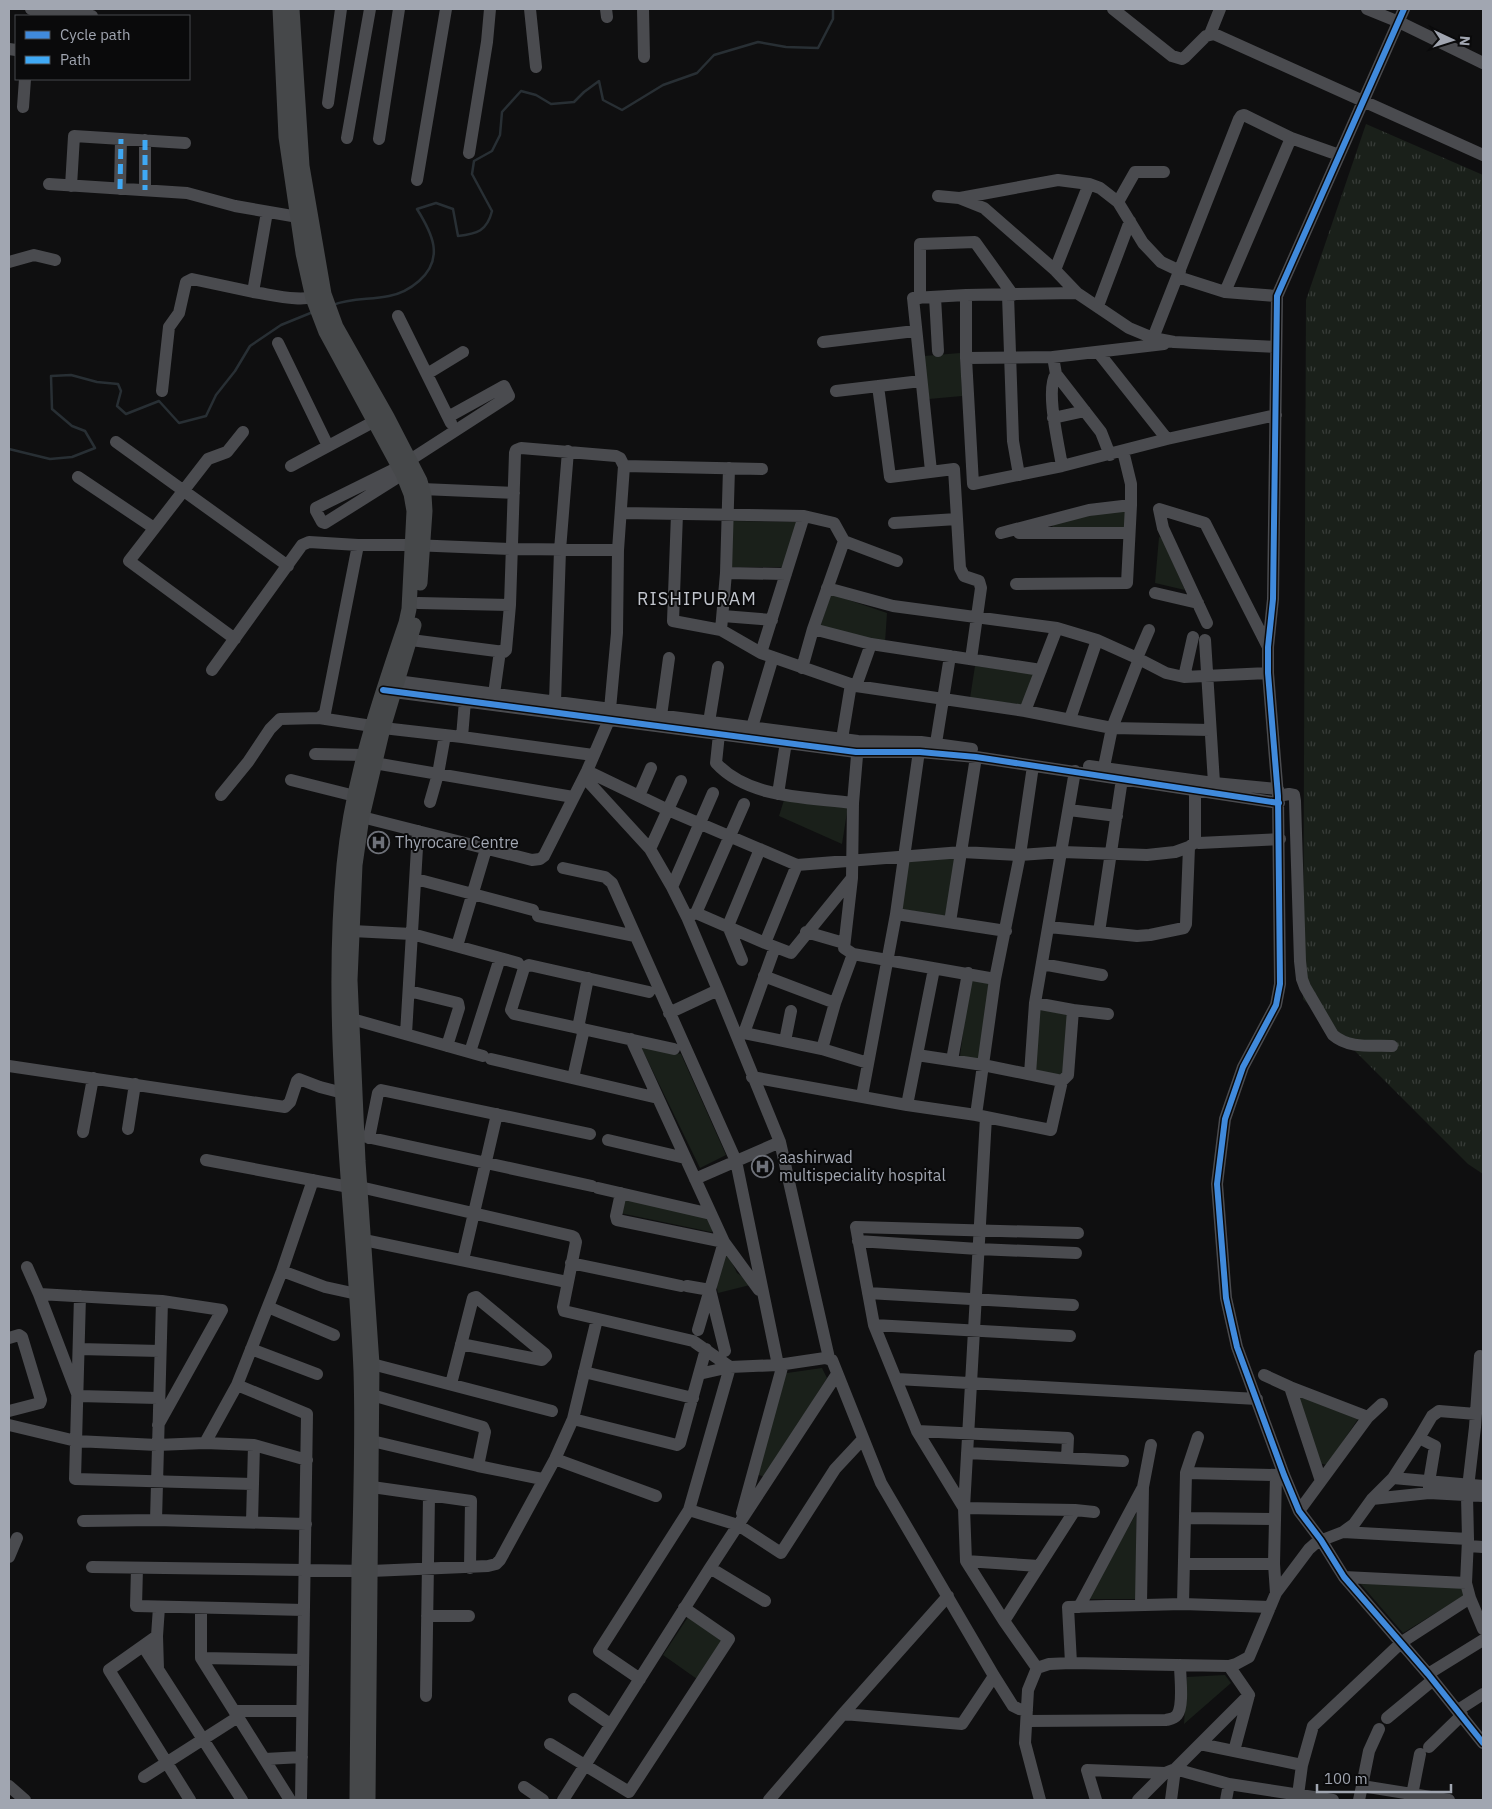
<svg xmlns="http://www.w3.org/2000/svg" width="1492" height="1809" viewBox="0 0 1492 1809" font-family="'IBM Plex Sans',sans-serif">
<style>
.grass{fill:url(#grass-tufts)}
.park{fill:#1a201a}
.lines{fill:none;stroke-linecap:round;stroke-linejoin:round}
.stream{stroke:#282f34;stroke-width:2.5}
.minor{stroke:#4a4b4f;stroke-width:12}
.major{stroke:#46484a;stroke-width:15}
.quiet{stroke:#3fa9f5;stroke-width:5;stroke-dasharray:10 5;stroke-linecap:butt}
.cycleway-casing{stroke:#0a0a0b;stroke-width:9}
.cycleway{stroke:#408adc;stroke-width:6}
.labels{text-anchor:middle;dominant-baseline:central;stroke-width:4;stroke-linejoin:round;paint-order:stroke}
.poi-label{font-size:16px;fill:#a1a6b1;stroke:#0a0a0b;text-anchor:start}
.neighbourhood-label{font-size:18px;letter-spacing:1px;fill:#c1c5cd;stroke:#0a0a0b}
</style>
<defs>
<pattern id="grass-tufts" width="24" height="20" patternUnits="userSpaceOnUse" patternTransform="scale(1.25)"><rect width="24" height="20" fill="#1a201a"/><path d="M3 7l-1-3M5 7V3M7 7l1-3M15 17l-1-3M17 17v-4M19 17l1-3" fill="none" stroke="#383d39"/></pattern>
</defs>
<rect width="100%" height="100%" fill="#0f0f10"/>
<path class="grass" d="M1366,124L1483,175V1174L1468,1164L1303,999L1306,300Z"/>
<path class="park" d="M960,353L962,396L929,399L924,356Z
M1125,509V529L1053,530L1052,523Z
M731,521L798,522L784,567H730Z
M1159,537L1162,538L1185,590L1155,583Z
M831,594L887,613L885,643L820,627Z
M975,666L1034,674L1024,705L970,698Z
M784,800L848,806L842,844L779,816Z
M956,856L945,916L901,909L909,858Z
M970,980L991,984L979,1060L960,1056Z
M1038,1009L1070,1015L1063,1076L1033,1071Z
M643,1045L681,1054L726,1155L700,1168L641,1047Z
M625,1193L707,1209L716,1230L711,1232L620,1213Z
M725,1248L737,1273L754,1284L718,1293L715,1280Z
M822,1368L827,1378L765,1477L756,1474L780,1374Z
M1300,1395L1358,1419L1327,1465L1319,1463L1297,1397Z
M1136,1514L1137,1599H1087Z
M1359,1582L1463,1586L1465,1595L1403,1633Z
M688,1617L723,1640L697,1679L663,1655Z
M1225,1675L1231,1683L1184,1724L1187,1677Z"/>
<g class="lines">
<path class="stream" d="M333,305C351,298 370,300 389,296C400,294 411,288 419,281C445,258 432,233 417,209L436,203L453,209L458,236C477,234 487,231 492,211L472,174L474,161L492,151L500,135L502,112L521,91L536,95L551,104L574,102L584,92L599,81L603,100L622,110L663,85L697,73L714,55L758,42L786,47L818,48L833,19V9
M9,449L50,459L72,457L95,448L85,431L72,426L52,409L51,376L71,375L97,382L118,384L121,391L117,406L126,414L159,401L179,423L206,416L216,395L235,371L250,346L281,325L313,312"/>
<path class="minor" d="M31,9L92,16
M530,9L536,67
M606,9L607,17
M643,9L644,57
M1113,9L1172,56L1182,59L1185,57L1206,36L1214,34L1483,155
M1367,9L1399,22L1483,63
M1404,9L1277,296L1273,599L1268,647V673L1278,796L1280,984L1276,1005L1243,1067L1225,1119L1217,1184L1226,1298L1237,1347L1284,1475L1299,1511L1321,1540L1344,1577L1428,1674L1483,1743
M1210,34L1220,9
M9,49L16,50
M328,103L341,9
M23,107L25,79
M347,138L370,9
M1291,138L1339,155
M379,139L399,9
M145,140V190
M469,153L487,42L490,9
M417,180L446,9
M49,184L187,193L235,206L298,217
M71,186L74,136L185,143
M120,189L121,139
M938,196L959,198L984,208L1055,270L1077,293L1129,328L1153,338L1174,342L1275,347
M960,198L1058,180L1089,184L1100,188L1118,202L1143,243L1161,262L1180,271
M1118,202L1135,172H1164
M9,262L34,255L55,260
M1055,270L1089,184
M1178,277L1225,292L1277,296
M253,292C274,295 301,303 322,295
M966,295V358L973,484L1062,466L1167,439L1276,415
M1008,295L1013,441L1019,475
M935,297L938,351
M920,298V244L975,242L1013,295
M1098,306L1130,221
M398,316L451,423
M1153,338L1239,119L1241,116L1244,115L1291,138L1225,292
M823,342L915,331
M278,343L328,446
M1098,352L1167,439
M1053,357L1056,374L1101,432L1110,455
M966,358L1053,357L1164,344
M427,374L463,352
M1056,374C1045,389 1059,446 1062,466
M878,386L890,477L954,469L960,568L964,576L979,581L981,588L971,659
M162,391L169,327L179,313L186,282L192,279L253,292L267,212
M836,391L921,381
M1053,418L1085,411
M116,442L288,566
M410,460L509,396L504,386L448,417
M291,466L375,421
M399,467L316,508V511L322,522L325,523L403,474
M931,471L913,298L966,295L1077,293
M78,477L154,528
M422,489L514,493
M621,513L804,516L834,523L844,541L897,561
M677,514L673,621L721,630L761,653L856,686L1025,711L1112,728L1210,730
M894,523L957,519
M1001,533L1089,510L1131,505
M1019,533H1129
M726,573L786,574
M1016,584L1127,583L1131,505V484L1123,451
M827,588L893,606L1057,628L1097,640L1137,658L1166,673L1184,677L1268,673
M1155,593L1198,603
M418,603L510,605
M723,616L772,620
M1207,623L1163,528L1159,509L1205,523L1268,647
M813,629L871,644L1041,670
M721,630L726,573L729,468
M235,639L129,561L208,459L227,452L243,432
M411,640L504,652L506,650L510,605L515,453L516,450L521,448L616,456L620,458L624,466L762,469
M1205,640L1214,783
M761,653L804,516
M1137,658L1149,630
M802,668L813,629L844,541
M212,670L302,545L309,542L358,545H412L512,549L618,550
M1184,677L1193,637
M389,680L858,741L921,742L972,749
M856,686L871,644
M386,691L856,752H920L976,757L1279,803
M494,694L500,651
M555,702L560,550L568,451
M1025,711L1057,628
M661,716L669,658
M319,718L372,726
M1070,719L1097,640
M709,722L718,667
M752,727L773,657
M383,728L462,737L593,755
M719,734L716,763C749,799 808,797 853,803
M462,737L465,701
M842,739L851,684
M936,743L950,656
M858,744L853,803L852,878L844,948L853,954L995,979
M315,754L364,755
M374,763L573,797
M1089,766L1214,783L1278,789
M1104,767L1112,728L1139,659
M587,771L668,810L797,865L962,852L1020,855L1062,852L1147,855L1175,852L1189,847L1195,842
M584,777L650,849L672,887L687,917L718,990L780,1142L829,1358
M291,780L355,796
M1195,790V842L1199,843L1280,839
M778,794L786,742
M221,795L248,762L270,729L280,719L319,718L325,713L358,545
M639,796L651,768
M1278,796L1289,794L1294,795L1295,801L1300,961L1302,979L1305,987L1333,1035C1349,1049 1372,1045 1392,1046
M430,802L438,774L445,735
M1069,810L1117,816
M354,815L532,860L540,859L544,856L587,771L609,720L617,633L618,550L624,466
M650,849L681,781
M563,868L605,877L612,883L736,1161L778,1365
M416,879L533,910
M672,887L713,793
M696,913L765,943L791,953L852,878
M896,914L1006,931
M538,916L635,936
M689,916L696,913L744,804
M950,922L976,757
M1049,927L1137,936L1150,935L1184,928L1186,924L1189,847
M352,931L412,934L518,963
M806,932L844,943
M1099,932L1122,779
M765,943L797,865
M457,946L486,849
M742,960L728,926L760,849
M1042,964L1102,975
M764,976L835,1003
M409,991L458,1003L459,1008L447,1046
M649,992L529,965L524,968L511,1010L514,1014L674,1049
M1073,1010L1108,1014
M669,1013L718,990
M352,1019L483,1056
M578,1028L588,978
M744,1033L822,1049L835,1003L853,954
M406,1034L418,831
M737,1035L744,1033L775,947
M631,1039L724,1242L759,1290
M785,1041L791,1011
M822,1049L868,1063
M470,1052L500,958
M917,1055L983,1065L1062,1081
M491,1059L658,1098
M952,1060L968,973
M9,1066L285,1107L290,1102L297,1081L299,1079L320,1087L343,1093
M1030,1074L1035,1003L1075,771
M752,1077L907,1105L976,1115L1051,1130L1062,1081L1068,1075L1073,1010L1035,1003
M573,1078L584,1029
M862,1096L896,914L920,744
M907,1105L934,969
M976,1115L995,979L1020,855L1033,766
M986,1117L964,1508L1075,1510L1094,1512
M128,1129L135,1084
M83,1132L93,1078
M362,1136L592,1186
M369,1138L378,1093L381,1090L590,1134
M608,1140L685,1158
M206,1160L349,1187
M695,1179L780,1142
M360,1187L572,1236L574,1237L576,1242L563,1307L564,1311L693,1341L730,1367
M598,1188L711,1214
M621,1193L616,1216L617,1220L724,1242L698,1330
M364,1240L567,1282
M858,1241L978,1249L1076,1253
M463,1260L497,1114
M571,1263L681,1286
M27,1267L39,1294L78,1396L158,1398
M282,1271L325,1287L366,1296
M687,1286L710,1290L725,1351
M868,1293L1073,1305
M39,1294L162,1301L222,1310L158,1425
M80,1296L75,1479L253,1484
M268,1307L334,1335
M874,1325L1070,1336
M9,1338L19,1335L22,1337L41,1400L40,1403L9,1411
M79,1349L160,1351
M251,1349L317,1374
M706,1349L699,1374L730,1367L778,1365L825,1358L832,1360L881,1483L994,1676L1013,1706L1019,1709L1027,1710
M1480,1356L1475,1427L1467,1496L1468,1539L1466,1583L1470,1598L1483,1629
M372,1364L552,1411
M584,1372L693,1398
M1264,1375L1290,1387
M897,1379L1257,1399
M451,1384L473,1298L476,1297L545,1354L546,1356L542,1360L461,1344
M237,1385L307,1414L301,1800
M372,1395L483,1427L485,1432L478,1466
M573,1419L677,1445L680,1443L699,1374
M9,1425L76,1441L157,1445L205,1443L254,1445L307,1460
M917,1431L1068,1438L1067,1458
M1419,1438L1432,1416L1439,1411L1476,1414
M372,1441L478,1466L542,1479
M205,1443L237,1385L282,1271L313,1180
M967,1453L1123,1461
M555,1459L656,1496
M1186,1473L1276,1475L1274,1564L1276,1593
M1393,1478L1419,1438L1435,1446L1429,1482V1493
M1321,1481L1290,1387L1368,1417
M372,1487L471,1501L470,1568
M1372,1499L1429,1493L1483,1496
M689,1510L738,1525L781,1553L835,1469L863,1439
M1299,1511L1368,1417L1382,1404
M742,1513L783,1364
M1185,1518L1275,1519
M156,1520L162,1301
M83,1521L156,1520L306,1524
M252,1522L254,1445
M1343,1532L1468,1539
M1468,1546L1483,1547
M9,1557L17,1538
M966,1561L1039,1566
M1184,1564H1274
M92,1567L371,1571L488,1566L496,1564L500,1560L555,1459L573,1419L597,1319
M137,1568L136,1606L304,1610
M710,1568L765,1601
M1344,1577L1466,1583
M1141,1604L1143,1487L1151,1445
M1183,1604L1186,1473L1198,1437
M1079,1607L1142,1489
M201,1609V1658L290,1800
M427,1616H469
M1004,1621L1075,1510
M157,1636L109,1670L190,1800
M143,1646L242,1800
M201,1658L303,1660
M1071,1663L1068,1607L1183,1604L1270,1607
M1037,1668L1004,1621L966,1561L964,1508L917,1431L874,1325L856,1227L1078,1233
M158,1669L157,1636L159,1607
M1428,1674L1483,1640
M640,1679L599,1651L689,1510L730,1367
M426,1696L429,1496
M574,1699L610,1724
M1458,1710L1483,1694
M234,1711H302
M843,1714L962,1724L994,1676
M1387,1718L1433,1680
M1028,1721L1166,1720C1170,1719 1174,1719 1177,1715C1184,1706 1180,1677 1180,1665
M550,1744L629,1792L729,1639L684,1608
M1200,1744L1302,1765
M1429,1747L1462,1715
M1234,1751L1249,1695
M265,1759L302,1757
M144,1777L238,1717
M9,1786L25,1800
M1362,1786L1369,1751L1379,1729
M524,1787L543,1800
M1298,1795L1302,1765L1313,1726L1402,1642L1470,1598
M563,1800L710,1568L837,1374
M769,1800L843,1714L948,1596
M1040,1800L1025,1743L1028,1690L1037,1668L1049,1664L1071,1663L1229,1666L1236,1664L1249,1657L1276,1593L1309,1549L1317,1542L1343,1532L1354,1524L1372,1499L1393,1478L1483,1486
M1096,1800L1087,1770L1165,1773L1175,1769L1229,1784L1333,1800
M1138,1800L1165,1773
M1171,1800L1175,1769L1249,1695L1229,1666
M1226,1800L1229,1784
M1359,1800L1362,1786L1449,1800
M1411,1800L1420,1754"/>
<path class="major" d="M280,9L286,137L303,253L313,298L326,332L403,474L411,494L414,511L409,609L406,623C379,702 352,781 344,865C328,1034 354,1203 361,1371C363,1436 361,1502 359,1568C358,1645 358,1723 357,1800
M292,9L302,166L324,294L336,327L387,417L420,481L424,495L425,511L420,583
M368,1800L372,1364L358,1161L350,980L355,865L362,817L383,728L414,625"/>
<path class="quiet" d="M145,140V190
M120,189L121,139"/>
<defs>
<path id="cycleway" d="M1404,9L1277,296L1273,599L1268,647V673L1278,796L1280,984L1276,1005L1243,1067L1225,1119L1217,1184L1226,1298L1237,1347L1284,1475L1299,1511L1321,1540L1344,1577L1428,1674L1483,1743
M383,690L856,752H920L976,757L1279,803"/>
</defs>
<use href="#cycleway" class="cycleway-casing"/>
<use href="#cycleway" class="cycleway"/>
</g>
<defs>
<symbol id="hospital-ring" viewBox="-11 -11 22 22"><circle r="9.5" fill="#0a0a0b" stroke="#6e7179" stroke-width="1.5"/><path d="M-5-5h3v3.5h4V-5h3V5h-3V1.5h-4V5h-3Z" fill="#6e7179"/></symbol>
</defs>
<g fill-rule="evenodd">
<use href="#hospital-ring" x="366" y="830" width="25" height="25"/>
<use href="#hospital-ring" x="750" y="1154" width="25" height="25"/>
</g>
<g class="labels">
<g class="poi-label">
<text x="395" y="842">Thyrocare Centre</text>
<text x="779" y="1157">aashirwad<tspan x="779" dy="18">multispeciality hospital</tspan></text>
</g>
<g class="neighbourhood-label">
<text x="697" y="598">RISHIPURAM</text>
</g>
</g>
<rect width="1492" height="1809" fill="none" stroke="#a1a6b1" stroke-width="20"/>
<rect x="15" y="15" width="175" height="65" fill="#0a0a0b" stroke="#46484d"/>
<rect x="25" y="31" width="25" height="8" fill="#408adc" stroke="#46484d"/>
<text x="60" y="40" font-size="15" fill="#a1a6b1">Cycle path</text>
<rect x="25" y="56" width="25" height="8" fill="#3fa9f5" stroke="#46484d"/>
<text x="60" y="65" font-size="15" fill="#a1a6b1">Path</text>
<g transform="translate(1452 40) rotate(94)" stroke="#0a0a0b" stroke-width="4" paint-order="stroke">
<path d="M0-4L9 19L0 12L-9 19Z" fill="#a1a6b1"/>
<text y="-8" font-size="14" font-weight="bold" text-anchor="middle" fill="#a1a6b1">N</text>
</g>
<path d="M1317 1784v8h134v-8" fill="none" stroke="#a1a6b1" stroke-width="2.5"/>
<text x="1324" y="1784" font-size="15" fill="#a1a6b1" stroke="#0a0a0b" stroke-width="4" paint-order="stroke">100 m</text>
</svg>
